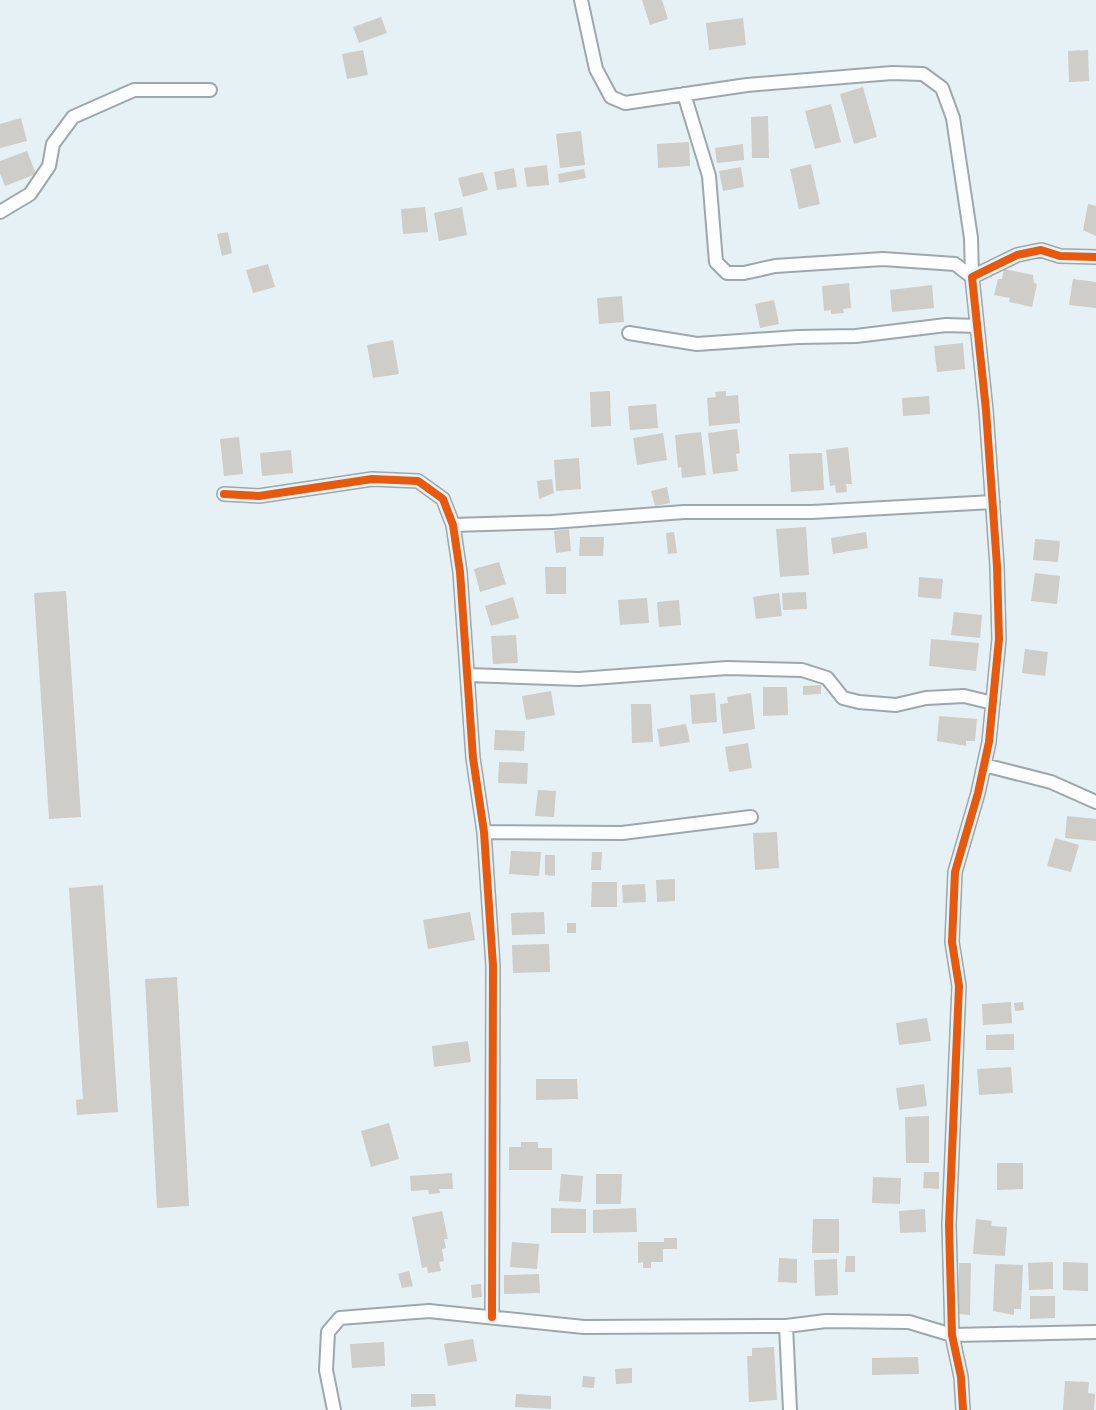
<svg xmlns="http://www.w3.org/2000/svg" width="1096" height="1410" viewBox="0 0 1096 1410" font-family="'Archivo Narrow',sans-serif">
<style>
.building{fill:#cecdc8}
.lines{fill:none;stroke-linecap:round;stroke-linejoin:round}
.street-casing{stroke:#9ea7ab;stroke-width:16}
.street{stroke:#fbfdfe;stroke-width:12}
.cycleway-casing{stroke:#dff4fd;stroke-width:13}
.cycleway{stroke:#e8590c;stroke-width:8}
</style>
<rect width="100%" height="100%" fill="#e6f1f6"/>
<path class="building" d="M642,0H662L668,19L650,25Z
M381,17L387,33L359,43L353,27Z
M743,18L746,45L709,50L706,23Z
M363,50L368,75L347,79L342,54Z
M1088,50L1089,81L1069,82L1068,51Z
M863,87L877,137L854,144L840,94Z
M831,104L841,142L815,149L805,111Z
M768,116L769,158H752L751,117Z
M21,118L27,141L0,148V124Z
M581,131L585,165L560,168L556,134Z
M689,142L690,166L658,168L657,144Z
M743,144L744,160L717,163L715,148Z
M27,151L36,174L5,186L0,173V161Z
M811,164L820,204L799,209L790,169Z
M547,165L549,185L527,187L524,168Z
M741,167L744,187L723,191L719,171Z
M514,168L517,187L497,190L494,172Z
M584,169L586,178L559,183L558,174Z
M483,172L488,190L463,197L458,178Z
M1088,204L1096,206V236L1083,230Z
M425,207L428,232L403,234L401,209Z
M462,207L467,235L439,241L434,213Z
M228,232L232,253L222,256L217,234Z
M268,264L275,287L253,293L246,270Z
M1004,269L1033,275L1034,283L1037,284L1032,307L1009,302L1010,298L994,295L998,279H1002Z
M1073,279L1096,282V308L1069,305Z
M849,283L851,308L843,309L844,313L831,314V310L824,311L822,286Z
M932,285L934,308L892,312L890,290Z
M622,296L624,322L599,324L597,298Z
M774,300L779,324L760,328L755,304Z
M393,340L399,374L373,378L367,345Z
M963,343L965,369L937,372L934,346Z
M610,391L611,426L591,427L590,392Z
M726,391V396L738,395L740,423L709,426L707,398L716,397L715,392Z
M929,396L930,414L903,416L902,398Z
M656,404L658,428L630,430L628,406Z
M737,429L740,453L736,454L738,471L713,474L708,433Z
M701,432L706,475L682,478L681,467L678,468L675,435Z
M663,433L667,460L637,465L633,438Z
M239,437L243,474L224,476L220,439Z
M848,447L852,484H846L847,492L836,493L835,485L830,486L826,450Z
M291,450L293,473L262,476L260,453Z
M822,453L824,490L791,492L789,454Z
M579,458L581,489L556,491L554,460Z
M552,479L554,493L539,499L537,481Z
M667,487L670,503L655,506L651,491Z
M806,527L809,575L780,577L776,529Z
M569,529L571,551L556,553L554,531Z
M674,532L677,553L668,554L666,533Z
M866,532L868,548L833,554L831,538Z
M580,537H604L603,556H579Z
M1035,539L1060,541L1058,562L1033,560Z
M499,562L506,584L480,592L474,569Z
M545,567H566V594H546Z
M1035,573L1060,576L1057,604L1031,601Z
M919,577L943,579L941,599L918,597Z
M66,591L81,817L49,819L34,593Z
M806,592L807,609L783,610L782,593Z
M779,593L782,616L756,619L753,597Z
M513,597L519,618L491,626L485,606Z
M647,598L649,623L620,625L618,600Z
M679,600L681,625L659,627L657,602Z
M954,612L982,615L980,638L951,635Z
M516,635L518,663L493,664L491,636Z
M931,639L979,643L976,671L929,666Z
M1025,649L1048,652L1045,676L1022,673Z
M821,685V694L803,695V686Z
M763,687H787L788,715L763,716Z
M551,691L555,715L526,720L522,696Z
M715,693L717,722L692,724L690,695Z
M751,693L755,729L723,734L720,704L728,703L727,697Z
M631,704H651L653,742L632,743Z
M939,716L977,719L975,741H966V746L937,741Z
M686,724L690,742L660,747L657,729Z
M495,730L525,731L524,751L494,750Z
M748,743L752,768L729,772L725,747Z
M499,762L528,763L527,784L498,783Z
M538,790L556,791L554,817L535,816Z
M1067,816L1096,819V841L1065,838Z
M777,832L779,868L755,870L753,833Z
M1055,838L1079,845L1071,872L1047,866Z
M511,851L541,852L539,876L509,874Z
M592,852H602L601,870H591Z
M545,855H555V876L545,875Z
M675,879V901L657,902L656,880Z
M592,882H617V907H591Z
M645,884L646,902L623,903L622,885Z
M103,885L118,1112L77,1115L76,1100L83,1099L69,888Z
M470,912L475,940L428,949L423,920Z
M544,912L545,934L512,935L511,913Z
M567,923H576V933H567Z
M549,944L550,972L513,973L512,945Z
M177,977L189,1206L157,1208L145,979Z
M1011,1002L1012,1023L983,1025L982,1004Z
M1023,1002L1024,1010L1015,1011L1014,1003Z
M927,1018L931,1041L899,1045L896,1023Z
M1014,1034V1050H986V1035Z
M468,1041L471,1062L434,1067L432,1046Z
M1011,1067L1013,1093L979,1095L977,1069Z
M536,1079H577L578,1099L536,1100Z
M924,1084L927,1106L899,1110L896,1088Z
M929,1116V1163H906L905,1117Z
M389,1123L399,1159L371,1167L361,1131Z
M521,1142H538V1148H552V1170H509V1147H521Z
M997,1163H1023V1189L997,1190Z
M924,1172H939V1189L923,1188Z
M452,1173L453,1189H439L440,1193L429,1194L428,1190L411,1191L410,1176Z
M561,1174L583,1176L581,1202L559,1201Z
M596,1174H622L621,1204H596Z
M873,1177L901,1178L900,1204L872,1203Z
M551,1208L586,1209V1233H551Z
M636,1208L637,1232L593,1233V1210Z
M925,1209L926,1232L900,1233L899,1211Z
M442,1211L448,1239H444L446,1248L442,1249L444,1261L439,1262L441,1271L428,1273L427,1267L422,1268L412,1217Z
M813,1219H839V1253H812Z
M976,1219L992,1221L991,1226L1007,1227L1005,1256L973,1254Z
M664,1238H677V1249H663V1262H651V1268H643V1262L638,1263V1242H664Z
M512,1242L539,1244L537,1269L510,1267Z
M846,1256H855V1272H845Z
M779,1258L797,1259V1283L778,1282Z
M837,1259L838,1295L815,1296L814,1260Z
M1053,1262V1289L1029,1290L1028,1263Z
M1063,1262L1088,1263V1291L1063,1290Z
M959,1263H971L970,1315L958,1314Z
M995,1264L1023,1265L1021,1309H1014V1315L993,1311Z
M409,1271L413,1286L402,1288L398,1274Z
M539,1274L540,1293L504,1294V1275Z
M481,1284L482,1297L472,1298L471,1285Z
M1030,1296H1055V1318L1030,1319Z
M473,1339L477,1361L448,1366L444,1344Z
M384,1342L385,1366L352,1368L350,1344Z
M774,1347L777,1400L749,1402L747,1356H752V1348Z
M918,1357L919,1374L872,1375V1358Z
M632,1368V1383L616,1384L615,1369Z
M583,1376L595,1377L594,1388L582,1387Z
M1065,1381L1089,1382L1088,1393L1095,1394L1094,1410H1063Z
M411,1394H435L436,1406L411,1407Z
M516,1394L551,1396V1409L515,1407Z"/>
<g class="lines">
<defs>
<path id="street" d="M581,0L596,69L611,97L625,103L747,85L892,73L923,74L942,88L953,118L971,238L972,277
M684,94L709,176L716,262L727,273H744L775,266L883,259L955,264L972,277
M0,212L30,194L49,166L53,144L73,117L134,90H210
M629,333L697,344L798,337L856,336L946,325L977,326
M224,494L259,496L372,479L418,481L443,499L453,525L460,572L473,758L484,832L493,966L492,1317
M453,525L552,522L684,512H812L993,502
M469,675L579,679L727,668L802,670L827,678L843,698L859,702L896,705L926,698L964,696L993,703
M984,765L1051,782L1096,802
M484,832L622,833L751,817
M786,1326L790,1410
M334,1410L326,1370L328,1332L340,1318L429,1311L584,1327L786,1326L826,1321L909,1322L952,1335L1096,1332
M963,1410L961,1377L952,1335L949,1225L959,986L952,942L955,872L978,793L989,742L999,639L997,566L986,410L972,277L1017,255L1041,250L1060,256L1096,257"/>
</defs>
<use href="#street" class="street-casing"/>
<use href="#street" class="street"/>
<defs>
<path id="cycleway" d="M224,494L259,496L372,479L418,481L443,499L453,525L460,572L473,758L484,832L493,966L492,1317
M963,1410L961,1377L952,1335L949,1225L959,986L952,942L955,872L978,793L989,742L999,639L997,566L986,410L972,277L1017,255L1041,250L1060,256L1096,257"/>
</defs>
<use href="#cycleway" class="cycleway-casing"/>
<use href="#cycleway" class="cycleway"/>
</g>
</svg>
